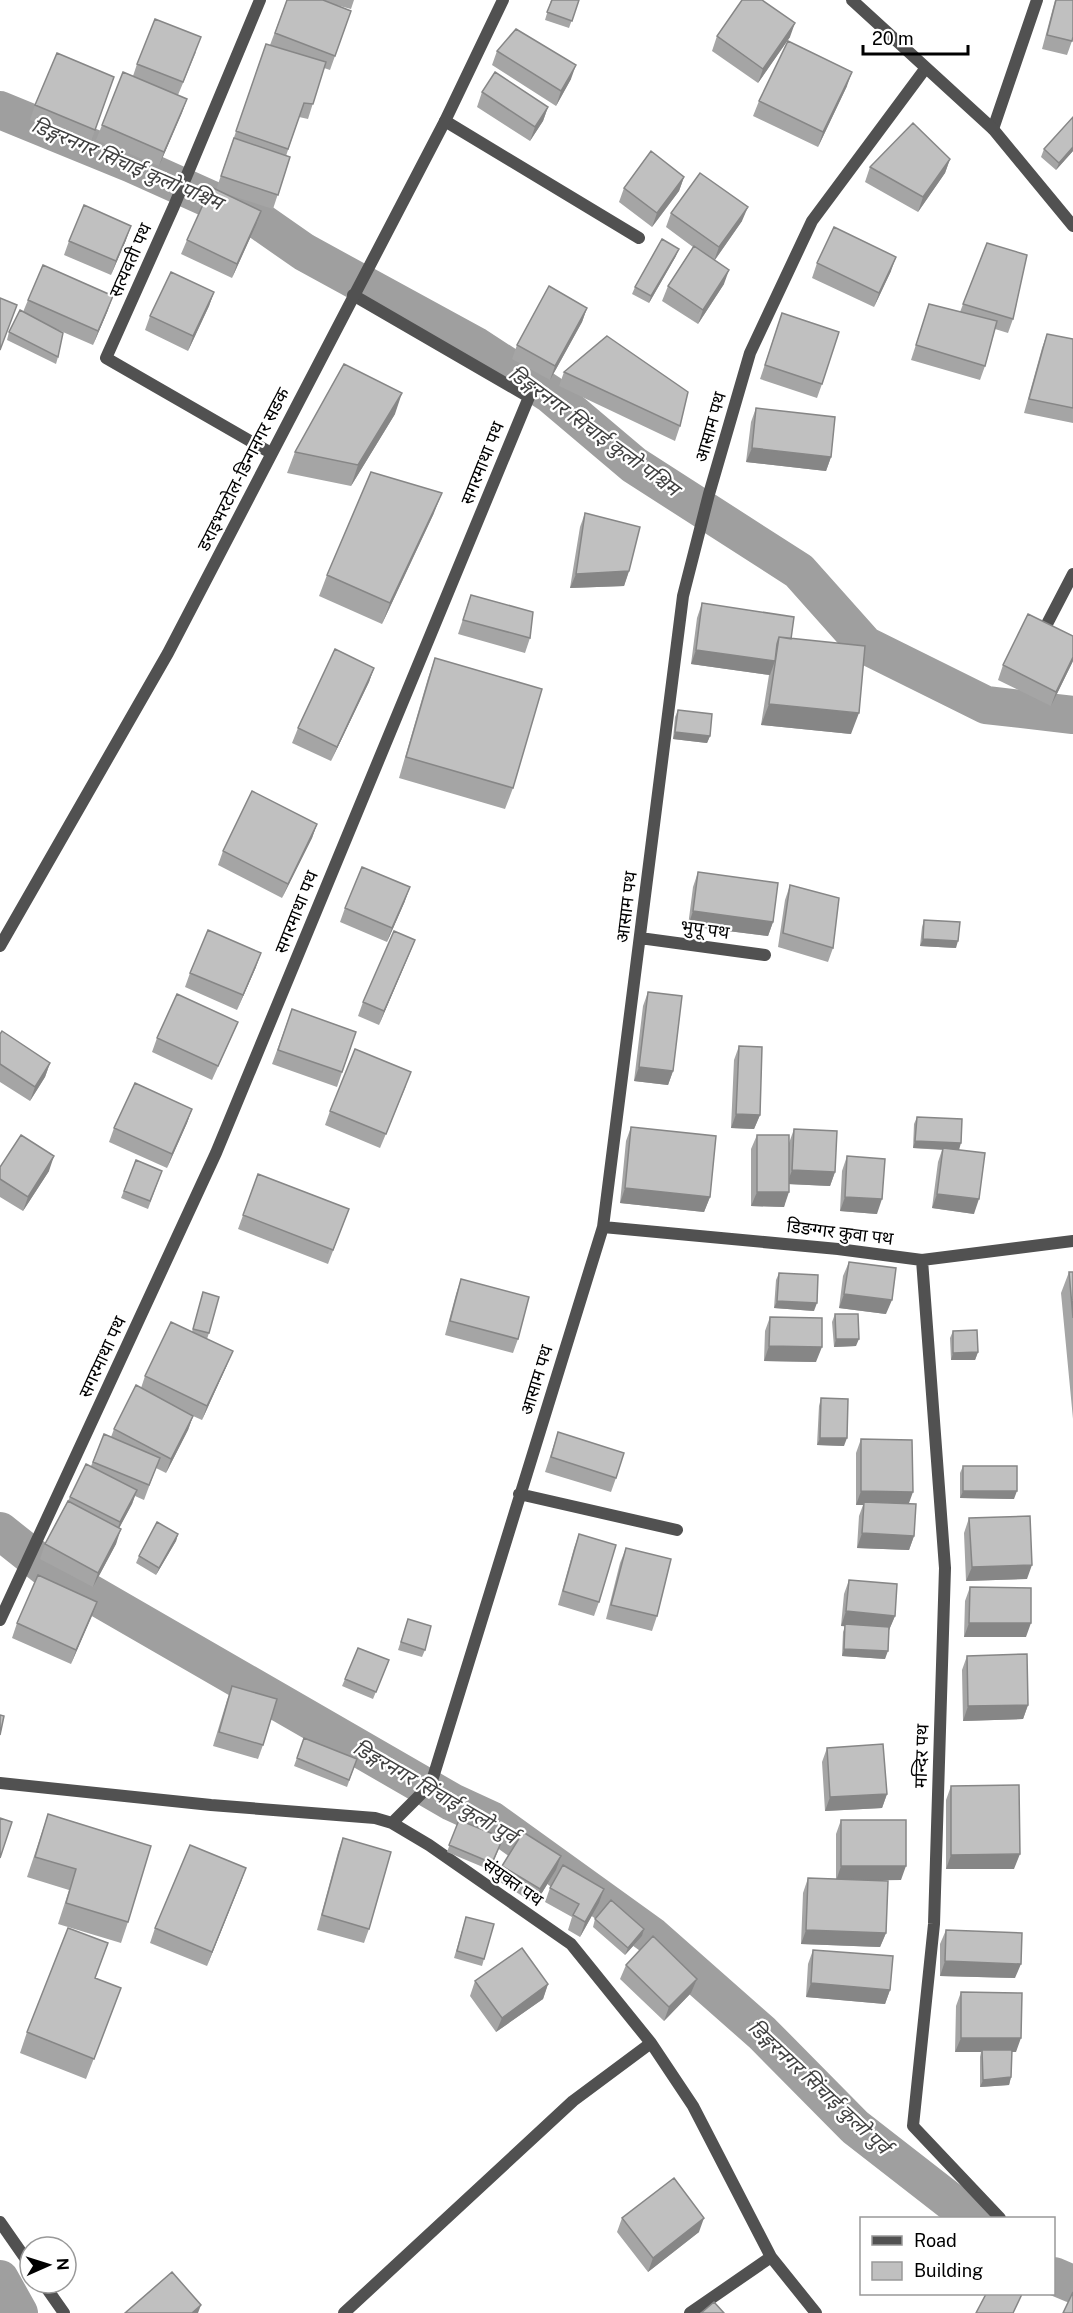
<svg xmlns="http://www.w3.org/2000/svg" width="1073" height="2313" viewBox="0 0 1073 2313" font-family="'Public Sans','Noto Sans Devanagari',sans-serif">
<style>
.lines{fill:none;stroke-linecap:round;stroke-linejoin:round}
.canal{stroke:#9f9f9f;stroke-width:38}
.minor{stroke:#515151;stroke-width:12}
.tertiary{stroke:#515151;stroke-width:12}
.wall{fill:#a5a5a5}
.shaded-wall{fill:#868686}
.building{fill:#c0c0c0;stroke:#868686;stroke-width:1.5}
.labels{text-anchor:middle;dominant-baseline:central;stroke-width:4.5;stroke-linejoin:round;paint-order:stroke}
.street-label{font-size:18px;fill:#000;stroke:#fff}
.water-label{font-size:20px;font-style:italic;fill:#404040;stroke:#fff}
</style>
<rect width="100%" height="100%" fill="#fff"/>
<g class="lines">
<path class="canal" d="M0,110L132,164L261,222L304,252L476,346L550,394L634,465L799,571L865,645L986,705L1073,715
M0,1531L48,1569L83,1589L452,1802L491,1820L652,1936L762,2033L855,2127L972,2218
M1054,2276L1073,2284
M0,2279L19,2313"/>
<path class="minor" d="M260,0L174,206L106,358L271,453
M445,121L639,238
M993,129L1037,0
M1047,624L1073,574
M640,938L765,955
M603,1227L838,1249L922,1260L1073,1241
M922,1260L945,1568L934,1924L913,2126L1000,2218
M519,1494L677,1530
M0,1620L216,1153L529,397L353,295
M0,1783L211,1805L375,1818L392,1823L429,1845L571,1944L651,2043L693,2106L771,2257L816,2313
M392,1823L431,1784L603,1227L683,596L709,494L750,353L812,221L925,69
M0,2222L30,2265
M43,2283L64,2313
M344,2313L573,2101L651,2043
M690,2313L771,2257"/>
<path class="tertiary" d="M852,0L993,129L1073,226
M0,946L168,653L445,121L503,0"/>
</g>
<path class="wall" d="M287,0H354L351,9L336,5L351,11L330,70L324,68L308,119L299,117L286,156L290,157L273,209L223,193L261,211L256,225L232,278L181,254L187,240L216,190L261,58L270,45Z
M551,0H579L569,28L545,20Z
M1055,0H1073L1072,41L1067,55L1042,49Z
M717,36L790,37L758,83L712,51Z
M497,51L571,79L556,106L492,65Z
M196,52L178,95L187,99L159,166L96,140L102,125L133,76L137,64Z
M114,77L90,144L30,120L35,105Z
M847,86L818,147L753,116L759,101Z
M482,92L548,107L543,121L530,141L477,107Z
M1044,149L1073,151L1056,170L1041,157Z
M950,159L945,173L918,212L865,182L870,167Z
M684,177L679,191L652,227L619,202L624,188Z
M671,213L742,221L715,260L724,284L698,324L662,301L668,286L693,247L666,227Z
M126,240L111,275L64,255L69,241Z
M987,243L1013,319L1008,333L995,329L985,366L980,380L911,360L929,304L960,312Z
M676,256L649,303L632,294L635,287Z
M817,263L891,271L874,307L812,278Z
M214,292L209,306L188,351L145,330L150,316Z
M28,300L108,310L93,345L56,329L58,357L56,364L7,340L9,332L23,312Z
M587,308L582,322L550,380L512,359L517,345Z
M782,313L822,384L817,398L760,379Z
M1047,334L1073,339V423L1024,413L1042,348Z
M564,372L680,426L675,441L559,386Z
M756,408L831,457L826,471L746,462L751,422Z
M395,414L351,486L287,473L295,452Z
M434,513L382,624L319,596L327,575Z
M585,513L629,571L624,586L570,588L580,527Z
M471,595L530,638L525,653L458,634Z
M702,603L791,639L851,734L761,725L769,675L691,664L697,618Z
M435,658L513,788L505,809L399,778L428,678Z
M1073,661L1051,706L998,680L1003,665Z
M374,668L369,682L331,761L292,743L298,728Z
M678,710L710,736L707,743L673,739L675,717Z
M317,824L312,838L282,898L218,865L223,851Z
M698,872L773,922L768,936L688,926L693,887Z
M790,885L833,948L828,962L778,947L785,900Z
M405,901L387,942L340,922L345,908Z
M924,920L956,948L920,946L922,927Z
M415,940L379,1025L358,1016L363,1002Z
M256,967L237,1010L185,987L190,973Z
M648,992L673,1071L668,1085L634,1081L643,1006Z
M292,1009L356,1032L337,1087L272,1064Z
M238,1022L232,1036L212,1080L152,1052L157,1038Z
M0,1034L50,1063L45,1077L30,1101L0,1082Z
M739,1046L760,1115L754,1129L731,1128L734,1060Z
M406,1086L380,1148L325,1125L330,1111Z
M192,1109L187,1123L167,1168L109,1142L114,1128Z
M917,1117L959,1150L974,1214L932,1208L938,1162L942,1150L913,1148L914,1124Z
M631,1127L710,1197L704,1212L620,1203L626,1141Z
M794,1129L835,1172L830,1186L789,1184L784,1207L751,1206V1149L757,1135L789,1143Z
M847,1156L877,1214L840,1211L842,1171Z
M136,1160L162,1171L148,1209L121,1198Z
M0,1167L49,1171L23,1211L0,1197Z
M258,1174L349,1209L328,1264L238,1229Z
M849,1262L886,1314L839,1308L843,1276Z
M1069,1272H1073V1419L1061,1293Z
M779,1273L814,1311L774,1308L776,1280Z
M461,1279L518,1339L513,1353L445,1335L456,1294Z
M203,1292L209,1333L207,1339L227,1365L202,1420L193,1416L188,1430L166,1473L156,1468L144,1500L135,1496L132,1504L119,1528L116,1544L93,1587L40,1559L45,1544L70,1497L91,1466L104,1434L111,1437L114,1429L141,1388L145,1376L192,1332Z
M835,1314L856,1346L834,1347L832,1322Z
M770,1317L816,1362L764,1361L765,1331Z
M953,1331L978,1352L975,1360H951L950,1338Z
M821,1398L844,1446L817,1445L819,1406Z
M558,1432L616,1478L611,1492L545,1472Z
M861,1439L908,1504L914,1536L909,1550L857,1548L859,1516L863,1505H856V1453Z
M963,1466L1014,1499L960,1498V1473Z
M969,1518L1027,1579L966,1581L964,1533Z
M178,1534L176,1541L156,1575L136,1563L139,1556Z
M579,1534L599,1602L594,1616L558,1605L574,1548Z
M626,1548L657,1616L652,1631L606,1619L620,1563Z
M849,1580L895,1616L889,1630L885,1659L842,1656L843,1632L845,1626H841L844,1594Z
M970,1587L1026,1637H964L965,1601Z
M97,1602L71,1664L12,1638L17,1623Z
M408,1619L425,1650L422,1657L398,1650Z
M967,1656L1028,1705L1023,1719L963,1721L962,1670Z
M389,1660L373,1699L342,1686L345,1679Z
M232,1686L263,1745L258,1759L213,1746L227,1700Z
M304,1738L357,1759L347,1787L294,1766Z
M827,1748L887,1794L882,1808L825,1811L822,1762Z
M951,1786L1014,1869H946V1800Z
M48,1814L128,1922L121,1943L58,1924L69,1890L27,1877Z
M459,1820L500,1846L490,1870L447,1852Z
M841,1820L901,1880H868L886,1933L880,1947L801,1944L803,1893L808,1878L836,1879V1834Z
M343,1838L369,1929L364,1943L317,1930L338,1852Z
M561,1856L556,1870L535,1904L497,1880L502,1866Z
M246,1868L207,1966L150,1943L155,1928Z
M550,1888L604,1889L599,1903L580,1937L568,1930L572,1917L545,1902Z
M466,1917L484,1959L482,1966L454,1958Z
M595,1919L644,1929L642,1936L625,1955L593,1927Z
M946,1930L1015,1978L940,1976V1944Z
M108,1943L95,1978L121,1988L86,2079L20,2053L27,2032Z
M813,1950L890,1990L885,2004L806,1997L808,1964Z
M626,1965L697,1979L691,1993L664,2021L620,1979Z
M475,1981L548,1984L543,1999L496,2032L470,1996Z
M961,1992L1016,2052H1012L1011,2077L1009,2085L980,2087V2057L981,2052H955L956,2006Z
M622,2218L699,2232L648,2272L617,2232Z"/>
<path class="shaded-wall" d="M795,23L790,37L758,83L763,69Z
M576,65L571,79L556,106L561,91Z
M852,72L847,86L818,147L823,132Z
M187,99L182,113L159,166L164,152Z
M548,107L543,121L530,141L535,127Z
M1073,147V151L1056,170L1059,163Z
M950,159L945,173L918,212L923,197Z
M684,177L679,191L652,227L657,213Z
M748,207L742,221L714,261L719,247Z
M261,211L256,225L232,278L237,264Z
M131,226L126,240L111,275L116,261Z
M679,249L676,256L649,303L651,296Z
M896,257L891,271L874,307L879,293Z
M729,270L724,284L698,324L703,310Z
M214,292L209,306L188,351L193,336Z
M113,296L108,310L93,345L98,331Z
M587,308L582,322L550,380L555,366Z
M402,393L395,414L351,486L358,465Z
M752,448L831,457L826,471L746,462Z
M442,493L434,513L382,624L390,603Z
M629,571L624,586L570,588L576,574Z
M696,650L775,661L770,675L691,664Z
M1073,657V661L1051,706L1056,692Z
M374,668L369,682L331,761L337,747Z
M769,704L859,713L851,734L761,725Z
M675,732L710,736L707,743L673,739Z
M317,824L312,838L282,898L288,884Z
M410,887L405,901L387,942L392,928Z
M693,911L773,922L768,936L688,926Z
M923,939L958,941L956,948L920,946Z
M415,940L409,955L379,1025L384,1011Z
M261,953L256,967L237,1010L243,995Z
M50,1063L45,1077L30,1101L35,1087Z
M639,1067L673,1071L668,1085L634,1081Z
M192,1109L187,1123L167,1168L172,1154Z
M736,1114L760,1115L754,1129L731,1128Z
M915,1141L961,1143L959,1150L913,1148Z
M54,1156L49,1171L23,1211L28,1197Z
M792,1170L835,1172L830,1186L787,1184Z
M625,1188L710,1197L704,1212L620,1203Z
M757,1192H789L784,1207L751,1206Z
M937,1194L979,1199L974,1214L932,1208Z
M845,1197L882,1199L877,1214L840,1211Z
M844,1294L892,1300L886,1314L839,1308Z
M777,1301L817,1303L814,1311L774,1308Z
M836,1339H859L856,1346L834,1347Z
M769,1346L822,1347L816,1362L764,1361Z
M233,1351L227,1365L202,1420L207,1406Z
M978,1352L975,1360H951L953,1353Z
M193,1416L188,1430L166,1473L171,1459Z
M820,1438H847L844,1446L817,1445Z
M137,1490L132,1504L115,1536L120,1522Z
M861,1491L913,1492L908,1506L864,1502L863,1505H856Z
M963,1491H1017L1014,1499L960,1498Z
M121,1529L116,1544L93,1587L98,1573Z
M862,1533L914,1536L909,1550L857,1548Z
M178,1534L176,1541L156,1575L159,1568Z
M1032,1565L1027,1579L966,1581L972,1567Z
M97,1602L92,1616L71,1664L76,1650Z
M846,1611L895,1616L889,1630L841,1626Z
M969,1623H1031L1026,1637H964Z
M844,1649L888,1651L885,1659L842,1656Z
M1028,1705L1023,1719L963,1721L968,1706Z
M887,1794L882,1808L825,1811L830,1797Z
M1020,1854L1014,1869H946L951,1855Z
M561,1856L556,1870L535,1904L540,1889Z
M841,1866H906L901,1880L836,1881Z
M246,1868L241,1882L207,1966L212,1952Z
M604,1889L599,1903L580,1937L585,1922Z
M644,1929L642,1936L625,1955L628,1948Z
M806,1930L886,1933L880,1947L801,1944Z
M945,1961L1021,1964L1015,1978L940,1976Z
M697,1979L691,1993L664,2021L669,2007Z
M811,1983L890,1990L885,2004L806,1997Z
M548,1984L543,1999L496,2032L502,2018Z
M961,2038H1021L1016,2052H982V2050L981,2052H955Z
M1011,2077L1009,2085L980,2087L983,2080Z
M704,2218L699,2232L648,2272L653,2258Z
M201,2305L198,2313H192Z"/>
<path class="building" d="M287,0H323L351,11L335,56L275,33Z
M552,0H579L572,21L547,12Z
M742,0H762L795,23L763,69L717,36Z
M1056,0H1073V37L1072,41L1047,35Z
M155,19L201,37L183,82L137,64Z
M516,29L576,65L561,91L497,51Z
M788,41L852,72L823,132L759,101Z
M266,44L326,62L313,104L304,103L288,149L236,131Z
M57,53L114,77L95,130L35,105Z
M123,72L187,99L164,152L102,125Z
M495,72L548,107L535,127L482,92Z
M1073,117V147L1059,163L1044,149Z
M913,123L950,159L923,197L870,167Z
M234,138L290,157L278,195L221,176Z
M651,151L684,177L657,213L624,188Z
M700,173L748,207L719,247L671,213Z
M211,187L261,211L237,264L187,240Z
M84,205L131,226L116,261L69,241Z
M834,227L896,257L879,293L817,263Z
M662,239L679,249L651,296L635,287Z
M987,243L1027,255L1013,319L963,304Z
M694,246L729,270L703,310L668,286Z
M43,265L113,296L98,331L28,300Z
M171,272L214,292L193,336L150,316Z
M549,286L587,308L555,366L517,345Z
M0,298L17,305L0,350Z
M929,304L997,321L985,366L916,345Z
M20,310L63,333L58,357L9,332Z
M782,313L839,332L822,384L765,365Z
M1047,334L1073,339V408L1029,399Z
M607,336L688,392L680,426L564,372Z
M344,364L402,393L358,465L295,452Z
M756,408L835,417L831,457L752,448Z
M371,472L442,493L390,603L327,575Z
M585,513L640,527L629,571L576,574Z
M471,595L533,612L530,638L463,620Z
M702,603L794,617L791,639L779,637L777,644L775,661L696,650Z
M1028,614L1073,636V657L1056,692L1003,665Z
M779,637L865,646L859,713L769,704Z
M335,649L374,668L337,747L298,728Z
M435,658L542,689L513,788L406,757Z
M678,710L712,714L710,736L675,732Z
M252,791L317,824L288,884L223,851Z
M362,867L410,887L392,928L345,908Z
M698,872L778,883L773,922L693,911Z
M790,885L839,898L833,948L783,933Z
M924,920L960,922L958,941L923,939Z
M208,930L261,953L243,995L190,973Z
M394,931L415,940L384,1011L363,1002Z
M648,992L682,996L673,1071L639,1067Z
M177,994L238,1022L218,1066L157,1038Z
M292,1009L356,1032L342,1072L278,1050Z
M2,1031L50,1063L35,1087L0,1064V1034Z
M739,1046L762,1047L760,1115L736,1114Z
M355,1049L411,1072L386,1134L330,1111Z
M135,1083L192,1109L172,1154L114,1128Z
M917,1117L962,1119L961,1143L915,1141Z
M631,1127L716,1136L710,1197L625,1188Z
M794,1129L837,1131L835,1172L792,1170Z
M21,1135L54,1156L28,1197L0,1179V1167Z
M757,1135H789V1192H757Z
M943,1148L985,1153L979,1199L937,1194Z
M847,1156L885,1159L882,1199L845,1197Z
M136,1160L162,1171L150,1201L124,1191Z
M258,1174L349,1209L333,1250L243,1215Z
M849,1262L896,1268L892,1300L844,1294Z
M1069,1272H1073V1318Z
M779,1273L818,1275L817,1303L777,1301Z
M461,1279L529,1297L518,1339L450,1321Z
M203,1292L219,1297L209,1333L193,1329Z
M835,1314H858L859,1339H836Z
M770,1317L822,1318V1347L769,1346Z
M171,1322L233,1351L207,1406L145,1376Z
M977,1330L978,1352L953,1353V1331Z
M136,1385L193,1416L171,1459L114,1429Z
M821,1398L848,1399L847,1438H820Z
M558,1432L624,1453L616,1478L551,1457Z
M104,1434L160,1458L149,1485L93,1462Z
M861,1439L912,1440L913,1492L861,1491Z
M86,1464L137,1490L120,1522L70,1497Z
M963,1466H1017V1491H963Z
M68,1501L121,1529L98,1573L45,1544Z
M864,1502L916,1504L914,1536L862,1533Z
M1030,1516L1032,1565L972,1567L969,1518Z
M157,1522L178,1534L159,1568L139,1556Z
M579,1534L616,1545L599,1602L563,1591Z
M626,1548L671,1559L657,1616L611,1605Z
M38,1575L97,1602L76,1650L17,1623Z
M849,1580L897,1584L895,1616L846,1611Z
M970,1587L1031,1588V1623H969Z
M408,1619L431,1626L425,1650L401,1642Z
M845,1624L889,1627L888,1651L844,1649Z
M358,1648L389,1660L376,1692L345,1679Z
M1027,1654L1028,1705L968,1706L967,1656Z
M232,1686L277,1699L263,1745L219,1732Z
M0,1715L4,1716L0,1735Z
M304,1738L357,1759L349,1780L297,1758Z
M883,1744L887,1794L830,1797L827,1748Z
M1019,1785L1020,1854L951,1855V1786Z
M48,1814L151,1846L128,1922L66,1903L76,1869L35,1857Z
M0,1818L12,1822L0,1858Z
M459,1820L503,1838L492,1863L449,1845Z
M841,1820H906V1866H841Z
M523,1832L561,1856L540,1889L502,1866Z
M343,1838L391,1852L369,1929L322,1915Z
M190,1845L246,1868L212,1952L155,1928Z
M563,1865L604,1889L585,1922L573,1915L579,1904L550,1888Z
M808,1878L888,1881L886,1933L806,1930Z
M611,1900L644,1929L628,1948L595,1919Z
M466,1917L494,1924L484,1959L457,1951Z
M68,1928L108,1943L95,1978L121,1988L94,2059L27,2032Z
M946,1930L1022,1933L1021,1964L945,1961Z
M653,1936L697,1979L669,2007L626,1965Z
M522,1948L548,1984L502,2018L475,1981Z
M813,1950L893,1956L890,1990L811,1983Z
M961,1992L1022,1993L1021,2038H961Z
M982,2050H1012L1011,2077L983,2080Z
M674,2178L704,2218L653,2258L622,2218Z
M172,2272L201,2305L192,2313H125Z
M1073,2292V2313H1063Z
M986,2294H1022L1013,2313H976Z
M714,2302L724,2313H701Z"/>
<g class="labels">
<g class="street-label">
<text transform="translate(130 260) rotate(-66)">सत्यवती पथ</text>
<text transform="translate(710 427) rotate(-74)">आसाम पथ</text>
<text transform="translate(482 463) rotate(-68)">सगरमाथा पथ</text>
<text transform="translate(243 469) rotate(-63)">डराइभरटोल-डिन्गनगर सडक</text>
<text transform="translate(626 907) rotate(-83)">आसाम पथ</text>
<text transform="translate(296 912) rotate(-68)">सगरमाथा पथ</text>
<text transform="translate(705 929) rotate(8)">भुपू पथ</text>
<text transform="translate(840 1232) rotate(7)">डिङग्गर कुवा पथ</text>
<text transform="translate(102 1357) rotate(-65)">सगरमाथा पथ</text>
<text transform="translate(536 1380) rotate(-73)">आसाम पथ</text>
<text transform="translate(921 1756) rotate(-88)">मन्दिर पथ</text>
<text transform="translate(513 1882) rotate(35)">संयुक्त पथ</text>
</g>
<g class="water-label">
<text transform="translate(127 164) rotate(23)">डिङ्गरनगर सिंचाई कुलो पश्चिम</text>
<text transform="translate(594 431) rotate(36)">डिङ्गरनगर सिंचाई कुलो पश्चिम</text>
<text transform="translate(435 1792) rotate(30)">डिङ्गरनगर सिंचाई कुलो पुर्व</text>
<text transform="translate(819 2087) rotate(43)">डिङ्गरनगर सिंचाई कुलो पुर्व</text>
</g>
</g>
<rect x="860" y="2217" width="195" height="78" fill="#ffffff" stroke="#999999" stroke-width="1.5"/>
<rect x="872" y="2236" width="30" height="9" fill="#515151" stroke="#999999" stroke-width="1.5"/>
<text x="914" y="2247" font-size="18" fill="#000000">Road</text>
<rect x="872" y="2262" width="30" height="18" fill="#c0c0c0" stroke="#999999" stroke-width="1.5"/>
<text x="914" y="2277" font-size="18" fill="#000000">Building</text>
<g transform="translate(48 2265) rotate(87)"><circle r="28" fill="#ffffff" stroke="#999999" stroke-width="1.5"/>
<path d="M0-4.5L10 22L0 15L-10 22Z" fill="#000000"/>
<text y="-9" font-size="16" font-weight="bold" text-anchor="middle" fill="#000000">N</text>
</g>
<path d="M863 45v9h105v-9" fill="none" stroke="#000000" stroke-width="3"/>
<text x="872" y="45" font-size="18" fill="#000000" stroke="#ffffff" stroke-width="4.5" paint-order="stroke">20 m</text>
</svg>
